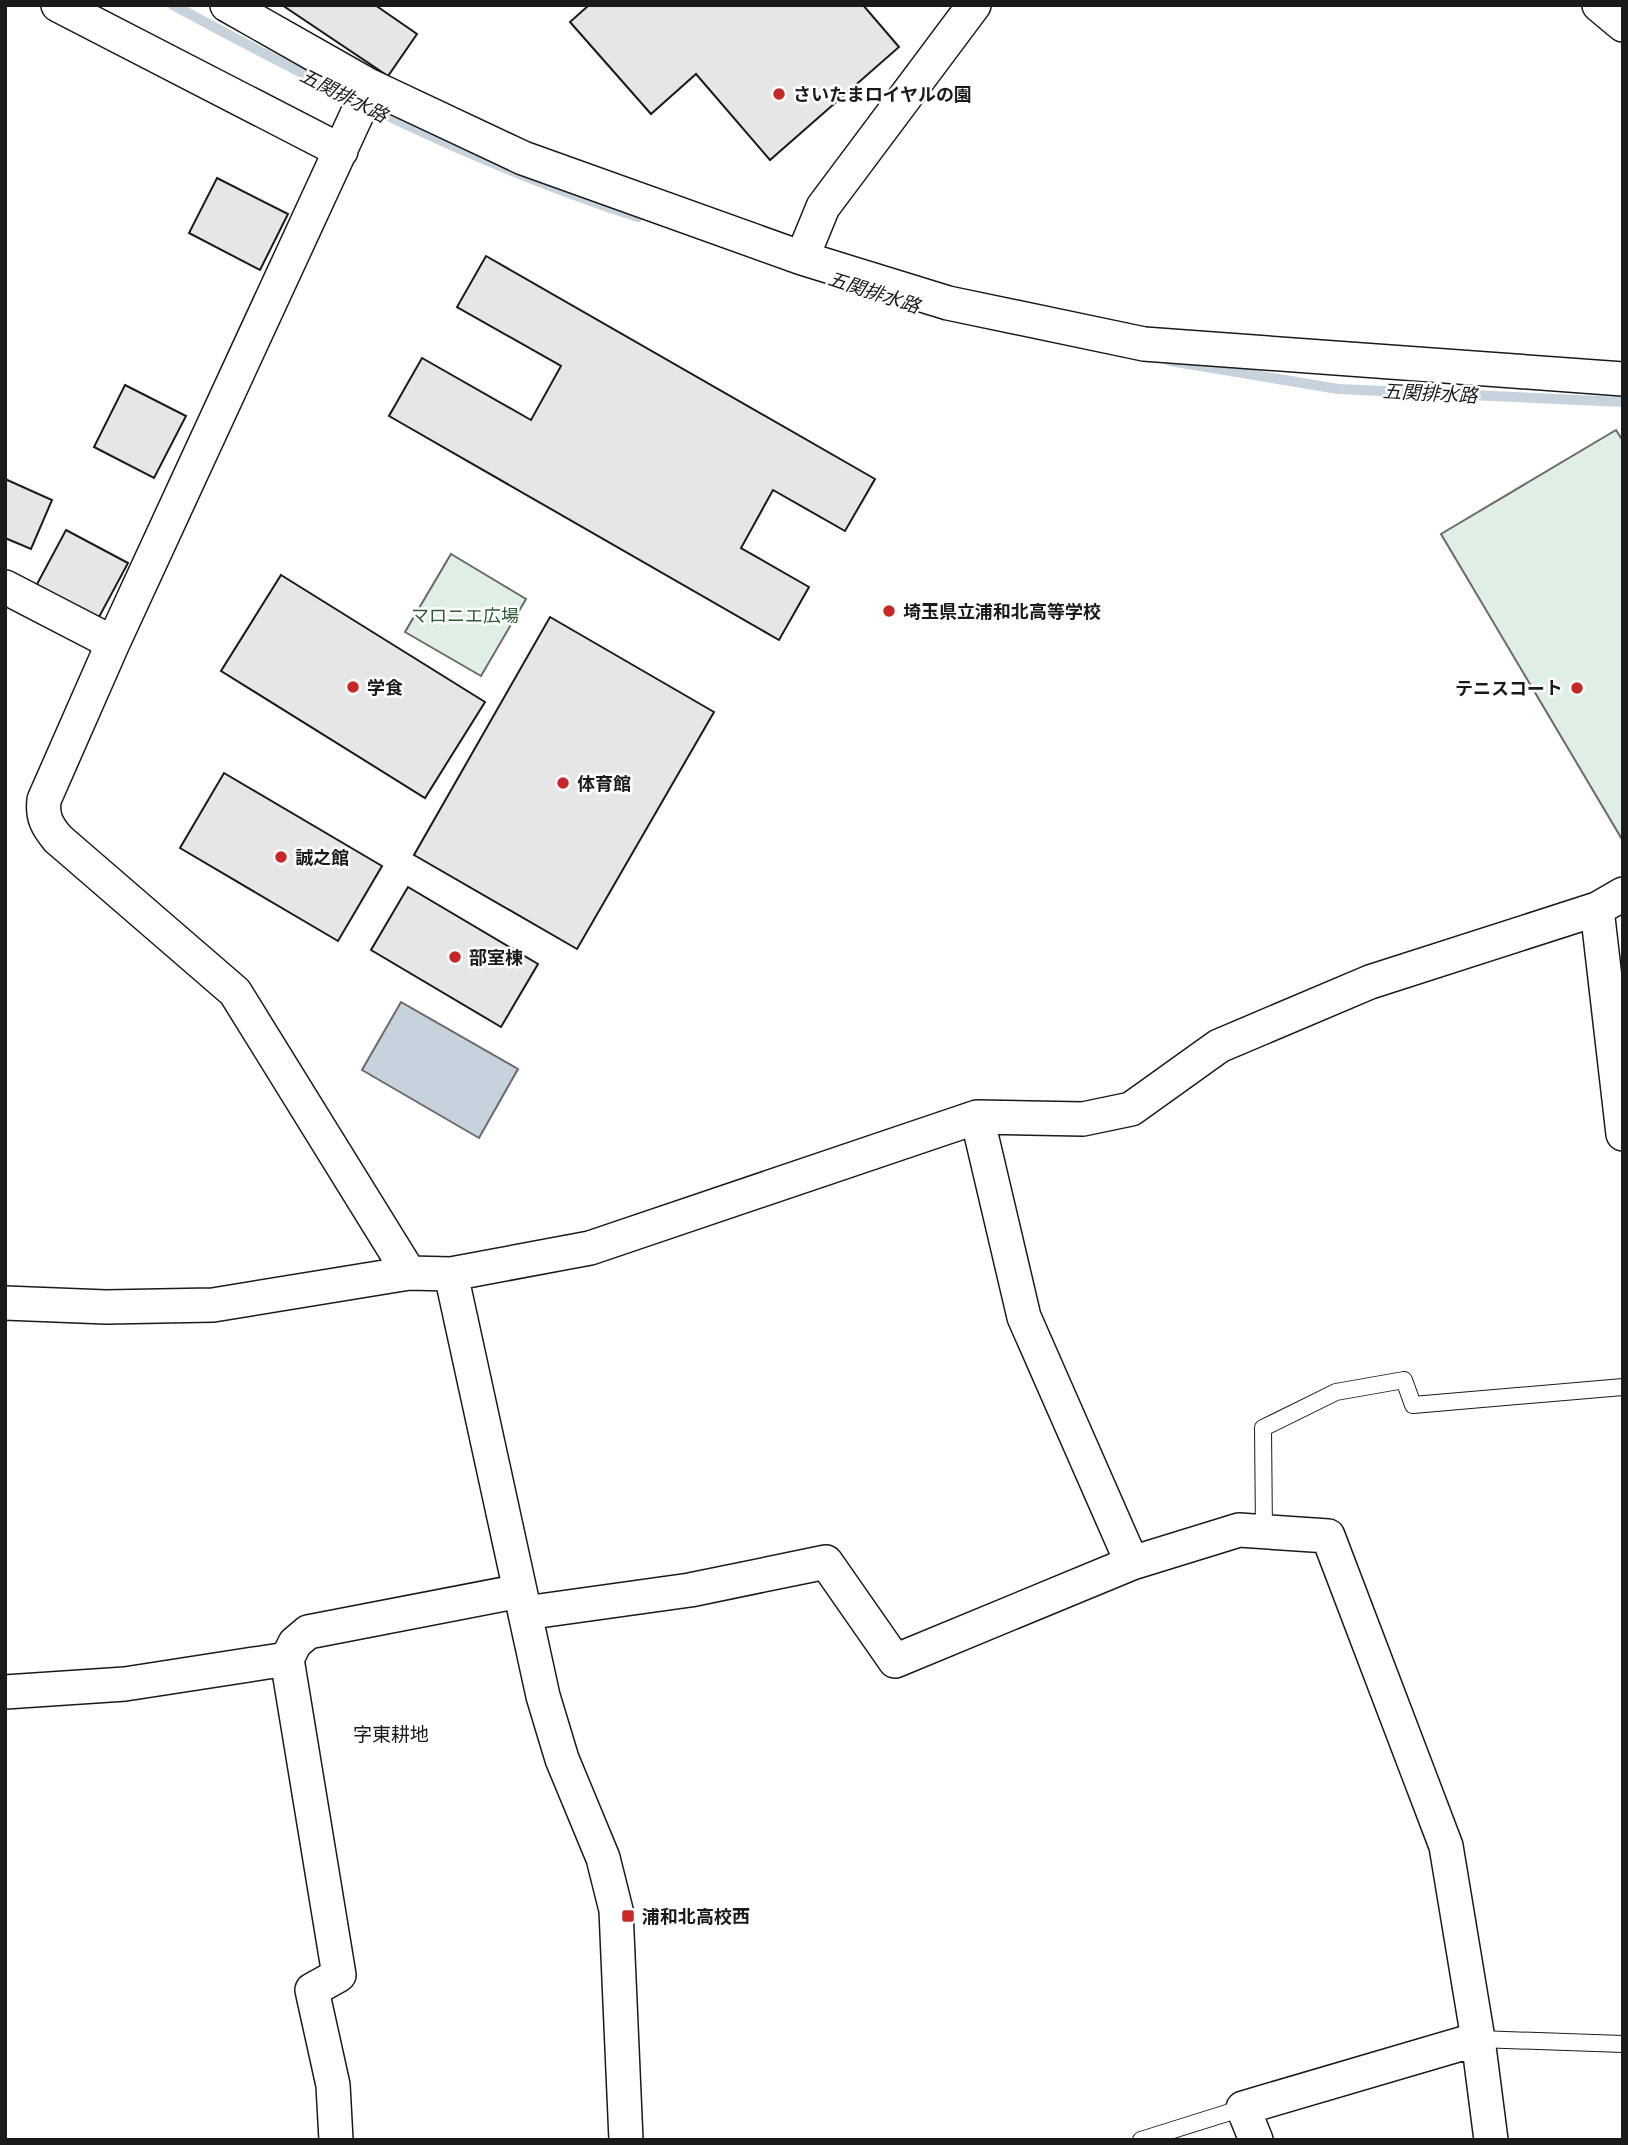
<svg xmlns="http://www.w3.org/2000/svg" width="1628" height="2145" viewBox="0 0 1628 2145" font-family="Ubuntu,'Noto Sans JP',sans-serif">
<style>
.green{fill:#e0efe3;stroke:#6a6a6a;stroke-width:2}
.water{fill:#c6d2dc;stroke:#6a6a6a;stroke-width:2}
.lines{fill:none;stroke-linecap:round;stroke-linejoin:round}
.stream{stroke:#c6d2dc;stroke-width:10}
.building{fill:#e6e6e6;stroke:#1a1a1a;stroke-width:2}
.lane-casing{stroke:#1a1a1a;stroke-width:18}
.street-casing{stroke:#1a1a1a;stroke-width:36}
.lane{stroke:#fff;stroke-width:16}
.street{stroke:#fff;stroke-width:33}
.poi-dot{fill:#c62828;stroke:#fff;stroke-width:2.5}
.labels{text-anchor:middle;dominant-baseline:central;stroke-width:5;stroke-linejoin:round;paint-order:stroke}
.poi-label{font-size:18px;font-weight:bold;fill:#1a1a1a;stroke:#fff;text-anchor:start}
.park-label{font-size:18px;fill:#2b5a34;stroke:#fff}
.water-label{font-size:19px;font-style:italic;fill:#1a1a1a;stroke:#fff}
.neighbourhood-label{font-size:19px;fill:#1a1a1a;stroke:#fff}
</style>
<rect width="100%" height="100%" fill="#fff"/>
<path class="green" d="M1616,430L1623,441V841L1441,534Z
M451,554L526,599L481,676L405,632Z"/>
<path class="water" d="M401,1002L518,1069L479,1138L362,1070Z"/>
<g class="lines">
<path class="stream" d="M173,5C325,87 473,164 638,217
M1170,361L1338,389L1623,402"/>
</g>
<path class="building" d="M282,5H375L417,34L388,76Z
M589,5H863L899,47L770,160L696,74L651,114L570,22Z
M217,178L288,214L260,270L189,233Z
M486,256L875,479L845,531L773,490L741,548L809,587L779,640L389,416L422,358L531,420L561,366L457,307Z
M125,385L186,416L154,478L94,447Z
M5,479L52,500L31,549L5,538Z
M66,530L128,563L98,619L36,586Z
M281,575L485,702L425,798L221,671Z
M550,617L714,712L577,949L414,855Z
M224,773L382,866L338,941L180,848Z
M408,887L538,964L501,1027L371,950Z"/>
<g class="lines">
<defs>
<path id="lane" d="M1264,1532L1263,1428L1336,1392L1404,1380L1413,1405L1623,1387
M1478,2039L1623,2044
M1141,2140L1243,2108"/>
<path id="street" d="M58,5L341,151
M227,5L370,86L523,158L802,258L948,303L1144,344L1623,379
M1599,5L1623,25
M370,86L113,643L44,800C42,817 47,826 58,839L235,992L409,1273
M802,258L823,207L974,5
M5,587L113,643
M1597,909L1623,1134
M977,1117L1024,1317L1132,1563
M451,1274L543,1696L562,1759L603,1858L616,1910L626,2140
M5,1303L106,1307L213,1305L409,1273L451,1274L590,1248L977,1117L1083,1119L1131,1109L1219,1046L1370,982L1597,909L1623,894
M525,1613L690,1590L826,1562L895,1661L1132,1563L1239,1530L1328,1536L1446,1846L1478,2039L1491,2140
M287,1659L295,1643L308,1632L520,1591
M5,1692L125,1684L287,1659L339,1975L312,1990L333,2085L336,2140
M1256,2140L1243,2108L1478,2039"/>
</defs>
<use href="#lane" class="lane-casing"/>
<use href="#street" class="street-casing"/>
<use href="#lane" class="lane"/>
<use href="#street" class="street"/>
</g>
<g class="poi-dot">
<circle cx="779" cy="94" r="7"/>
<circle cx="889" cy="611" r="7"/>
<circle cx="353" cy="687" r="7"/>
<circle cx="1577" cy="688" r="7"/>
<circle cx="563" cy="783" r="7"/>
<circle cx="281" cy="857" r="7"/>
<circle cx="455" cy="957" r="7"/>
<rect x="621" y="1909" width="14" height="14" rx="3.5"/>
</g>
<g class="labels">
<g class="poi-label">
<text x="793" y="94">さいたまロイヤルの園</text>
<text x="903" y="611">埼玉県立浦和北高等学校</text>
<text x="367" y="687">学食</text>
<text x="1563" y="688" text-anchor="end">テニスコート</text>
<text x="577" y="783">体育館</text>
<text x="295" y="857">誠之館</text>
<text x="469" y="957">部室棟</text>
<text x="642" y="1916">浦和北高校西</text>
</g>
<g class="park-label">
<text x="465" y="615">マロニエ広場</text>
</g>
<g class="water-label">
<text transform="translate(344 95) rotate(27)">五関排水路</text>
<text transform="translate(874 292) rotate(18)">五関排水路</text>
<text transform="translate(1430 393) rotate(3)">五関排水路</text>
</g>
<g class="neighbourhood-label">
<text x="391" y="1734">字東耕地</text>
</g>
</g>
<rect width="1628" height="2145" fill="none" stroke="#1a1a1a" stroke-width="14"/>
</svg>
